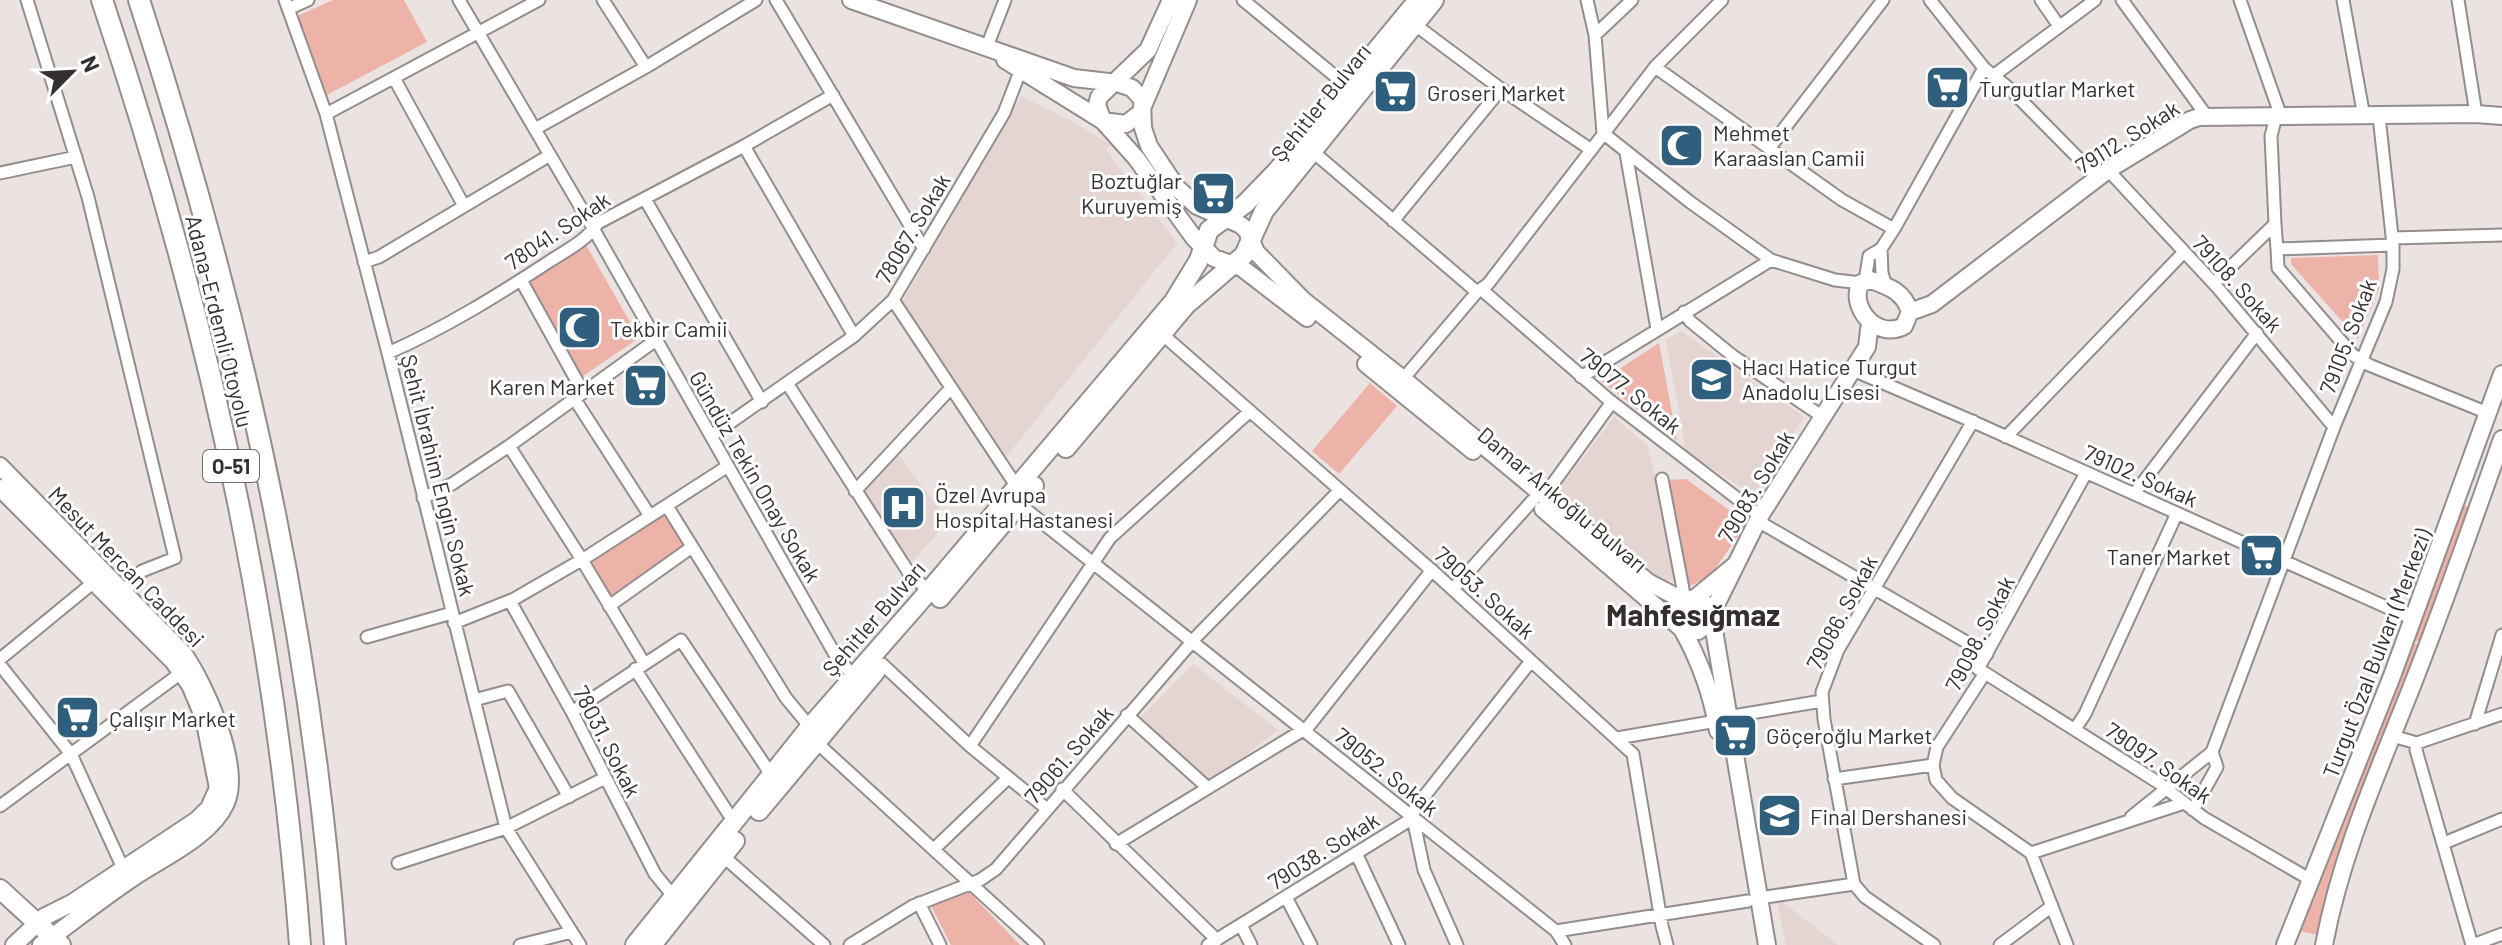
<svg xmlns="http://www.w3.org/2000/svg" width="2502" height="945" viewBox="0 0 2502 945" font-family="Barlow,sans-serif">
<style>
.built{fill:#e5d5d2}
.green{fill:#edb2a8}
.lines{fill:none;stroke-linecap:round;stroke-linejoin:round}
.street-casing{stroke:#948d8c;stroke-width:15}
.secondary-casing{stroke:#948d8c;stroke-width:20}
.primary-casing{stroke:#948d8c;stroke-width:22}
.highway-casing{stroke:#948d8c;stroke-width:24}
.street{stroke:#fff;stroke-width:11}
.secondary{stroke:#fff;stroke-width:16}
.primary{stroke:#fff;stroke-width:18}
.highway{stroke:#fff;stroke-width:20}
.labels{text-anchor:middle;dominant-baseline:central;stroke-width:6;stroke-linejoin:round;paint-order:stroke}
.shield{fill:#fff;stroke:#706e6d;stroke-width:2}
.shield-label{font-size:20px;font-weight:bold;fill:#33302f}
.poi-label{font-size:22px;fill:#33302f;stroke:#fff;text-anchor:start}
.street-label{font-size:22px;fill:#33302f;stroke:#fff}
.district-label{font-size:30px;font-weight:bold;fill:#342e2d;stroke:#fff}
</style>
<rect width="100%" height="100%" fill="#ebe3e2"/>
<path class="built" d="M1021,96L1072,121L1111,145L1106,150L1177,243L1002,462L902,302Z
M1681,331L1804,417L1754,496L1686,451L1666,340Z
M1614,417L1648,446L1679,579L1663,581L1557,492Z
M896,451L948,521L910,564L862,493Z
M1193,664L1278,730L1210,784L1139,719Z
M1776,897L1838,945H1786Z"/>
<path class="green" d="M333,0H404L427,42L327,95L295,17Z
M586,245L639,338L580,378L524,284Z
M2378,255L2379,289L2358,339L2291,264V258Z
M1659,343L1677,440L1601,381Z
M1370,383L1397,406L1339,474L1312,451Z
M1686,479L1747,523L1710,576L1688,587L1665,480Z
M2463,505L2469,507L2420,642L2414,640Z
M664,509L686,545L610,596L587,559Z
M2413,643L2419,645C2382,740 2335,835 2318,935L2300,931Z
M965,888L1020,945H951L930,904Z"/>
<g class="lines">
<defs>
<path id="street" d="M27,0L88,197L175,558L142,571L120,596
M285,0L326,114L388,353L506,828L580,945
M459,0L594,230L837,658L855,677
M603,0L646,67
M776,0L924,249
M1243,0L1347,86
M1587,0L1595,35L1603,133
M1930,0L1984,68L2010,89L2098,178
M2041,0L2059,26
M2122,0L2203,111L2199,117
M2343,0L2364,117
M2458,0L2476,114
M288,9L308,0
M1414,24L1501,89L1590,149
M1595,35L1632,0
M986,49L1005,0
M1655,67L1842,200L1894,229
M1993,76L2095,0
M394,78L464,206
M326,114L539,0
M535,129L646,67L756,0
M1603,133L1690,202L1771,260L1835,280L1861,283
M744,146L854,336
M1770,147L1883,0
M1311,150L1477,292
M1626,153L1657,329
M2108,170L2217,287L2334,427
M0,173L76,157
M645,199L762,402
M1393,221L1501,89
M2275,224L2277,249L2393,245
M2393,238L2502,235
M1881,249L1882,273L1886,286
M2277,249L2278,268L2353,355L2369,365L2488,413
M364,262L379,257L550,155
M521,280L583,392
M1865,281L1869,256L1881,249L1894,229L1984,68
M2214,283L2275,224L2271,136L2278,108L2240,0
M1482,290L1608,399L1760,516L1763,524L1987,654
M893,300L1017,487
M1684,312L1690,321L1733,356L1823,417
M1162,334L1437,575L1633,754L1662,926L1667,945
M388,353C445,328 498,295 550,261C567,250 587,240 598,223L744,146L833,95
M1853,370L1967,419L2413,619
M1581,377L1771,260
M1403,379L1477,292L1488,284L1655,67L1722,0
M787,383L909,573L929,591
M574,398L650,516
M711,436L854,336L893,300L1004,113L1023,64
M2006,437L2184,252
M509,446L579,555L644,663
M1662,479L1683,589
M855,491L950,389
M2134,494L2257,333
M1544,496L1612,402
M423,498L452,484L509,446L656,340
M1019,504L1556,931L1565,945
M667,506L786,698L810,727
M1453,589L1533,500
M510,601L572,712L655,874L674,897
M609,606L692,547
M454,623L514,599L585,558L728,466
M367,637L452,613
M0,659L94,582
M882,664L970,746L1047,809
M0,665L71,754L126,875
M635,669L728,813L736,821
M1985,673L2159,783L2204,818L2311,880
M474,700L508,691L569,797
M572,712L681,640L772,776
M1127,715L1208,788
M1727,717L1822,701
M2475,724L2502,635
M2075,729L2085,714L2177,513
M2392,736L2417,743L2502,714
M1617,738L1717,721
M816,742L1038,945
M2417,743L2416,750L2472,945
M970,746L1110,538L1249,412
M1933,765L1936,780L1952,798L2031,853L2067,945
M1834,779L1933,765L1937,747L1985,673L1978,669L2086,473
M1062,789L1217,940
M0,806L181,673
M2193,810L2217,767L2212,752L2334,427L2386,302L2393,269V245L2379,116
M2131,817L2212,752
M1413,818L1424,870L1457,945
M2444,843L2502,819
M1116,844L1308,727L1432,570
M934,849L1008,778
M1356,853L1399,945
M2031,853L2184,803
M723,856L824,945
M398,863L506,828L605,778
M1286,897L1311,945
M1759,898L1854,884
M919,903L940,945
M1241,925L1251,945
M1556,931L1748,901
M520,945L572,932
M850,945L913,906L980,880L996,869L1197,636L1340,490
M1208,945L1413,818L1415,808L1531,661
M1934,945L1865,897L1854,884L1824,719L1822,692L1838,650L1973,421
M2000,945L2052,906
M2473,945L2502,934"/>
<path id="secondary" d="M851,0L1074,78L1117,83L1132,88L1142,99L1143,128L1149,146L1177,188L1197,206L1241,225L1247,231L1256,252L1303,300L1403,379L1648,582L1673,595L1703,602L1709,610L1714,630L1767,945
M1171,0L1148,50L1099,97L1097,105L1103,121L1126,124L1140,113L1188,0
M1005,60L1103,121L1136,158L1194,238L1214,258L1242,268L1307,318
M1871,280C1890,287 1904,292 1910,312L1904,326C1875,341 1848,304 1861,283Z
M1910,312L1932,304L2108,170L2190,120L2199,117L2476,114L2502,116
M1366,364L1473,451
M0,466L183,653C205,684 242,766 226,803C210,838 161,858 131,879C100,900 71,923 41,945
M0,488L173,661L190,685L204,718L218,788L209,808L197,820L72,903L44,917L14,945
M1543,509L1682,629C1700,661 1712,694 1718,731
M1734,566L1694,599L1680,605L1676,615L1682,629L1698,631L1706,625L1760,516L1867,347L1870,322
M2285,945L2392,676L2502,374
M2324,945C2341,854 2378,772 2412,686C2444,604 2473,522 2502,439"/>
<path id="primary" d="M1066,448L1186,305L1244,255L1264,211L1434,0
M940,598L1034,486
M759,811L876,671
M0,889L61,945
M635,945L810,727L929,591L1174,301L1199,260L1209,230L1245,204L1277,171L1418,0
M652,945L735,841"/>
<path id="highway" d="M102,0C205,306 276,623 300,945
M139,0C239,307 311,623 335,945"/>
</defs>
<use href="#street" class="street-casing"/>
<use href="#secondary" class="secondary-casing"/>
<use href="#primary" class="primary-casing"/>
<use href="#highway" class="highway-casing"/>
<use href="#street" class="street"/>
<use href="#secondary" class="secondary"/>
<use href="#primary" class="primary"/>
<use href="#highway" class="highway"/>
</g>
<defs>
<symbol id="supermarket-square" viewBox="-11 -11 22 22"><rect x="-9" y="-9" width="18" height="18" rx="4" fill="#2f5f7d" stroke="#fff"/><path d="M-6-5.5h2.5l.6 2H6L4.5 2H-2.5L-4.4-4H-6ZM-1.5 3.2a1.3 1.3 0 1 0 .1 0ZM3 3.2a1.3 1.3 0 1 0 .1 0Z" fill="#fff"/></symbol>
<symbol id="mosque-square" viewBox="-11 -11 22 22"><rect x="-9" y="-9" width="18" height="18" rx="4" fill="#2f5f7d" stroke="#fff"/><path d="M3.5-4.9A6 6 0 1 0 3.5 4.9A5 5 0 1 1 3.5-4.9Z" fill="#fff"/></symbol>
<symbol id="school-square" viewBox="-11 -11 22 22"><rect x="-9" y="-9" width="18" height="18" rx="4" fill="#2f5f7d" stroke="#fff"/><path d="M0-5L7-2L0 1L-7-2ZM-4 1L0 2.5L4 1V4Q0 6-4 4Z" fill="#fff"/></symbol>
<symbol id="hospital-square" viewBox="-11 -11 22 22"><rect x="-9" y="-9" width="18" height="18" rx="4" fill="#2f5f7d" stroke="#fff"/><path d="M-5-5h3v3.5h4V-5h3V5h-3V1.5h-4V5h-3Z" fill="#fff"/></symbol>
</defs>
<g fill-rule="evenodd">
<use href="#supermarket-square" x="1922" y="62" width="51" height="51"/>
<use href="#supermarket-square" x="1370" y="66" width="51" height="51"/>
<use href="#mosque-square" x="1656" y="120" width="51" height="51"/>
<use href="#supermarket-square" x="1188" y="168" width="51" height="51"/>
<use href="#mosque-square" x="554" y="302" width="51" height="51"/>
<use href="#school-square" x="1686" y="354" width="51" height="51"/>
<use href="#supermarket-square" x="620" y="360" width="51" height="51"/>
<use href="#hospital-square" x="878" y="482" width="51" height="51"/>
<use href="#supermarket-square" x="2236" y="530" width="51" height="51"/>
<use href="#supermarket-square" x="52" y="692" width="51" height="51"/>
<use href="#supermarket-square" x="1710" y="710" width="51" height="51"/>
<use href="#school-square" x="1754" y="790" width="51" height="51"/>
</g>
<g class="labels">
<rect class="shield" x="203" y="450" width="56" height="32" rx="6"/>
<g class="shield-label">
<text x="231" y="466">O-51</text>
</g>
<g class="poi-label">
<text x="1979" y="88">Turgutlar Market</text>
<text x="1427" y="92">Groseri Market</text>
<text x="1713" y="132">Mehmet<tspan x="1713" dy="25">Karaaslan Camii</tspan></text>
<text x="1182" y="180" text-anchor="end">Boztuğlar<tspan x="1182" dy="25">Kuruyemiş</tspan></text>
<text x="610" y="328">Tekbir Camii</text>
<text x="1742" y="366">Hacı Hatice Turgut<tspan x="1742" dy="25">Anadolu Lisesi</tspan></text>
<text x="615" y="386" text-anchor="end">Karen Market</text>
<text x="935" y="494">Özel Avrupa<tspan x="935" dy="25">Hospital Hastanesi</tspan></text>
<text x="2231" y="556" text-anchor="end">Taner Market</text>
<text x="109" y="718">Çalışır Market</text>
<text x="1766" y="735">Göçeroğlu Market</text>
<text x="1810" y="816">Final Dershanesi</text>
</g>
<g class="street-label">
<text transform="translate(1320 102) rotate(-51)">Şehitler Bulvarı</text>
<text transform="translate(2127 136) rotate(-32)">79112. Sokak</text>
<text transform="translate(912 228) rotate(-59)">78067. Sokak</text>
<text transform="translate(557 230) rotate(-34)">78041. Sokak</text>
<text transform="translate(2238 283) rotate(48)">79108. Sokak</text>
<text transform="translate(220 321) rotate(76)">Adana-Erdemli Otoyolu</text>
<text transform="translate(2347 336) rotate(-69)">79105. Sokak</text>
<text transform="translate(1631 390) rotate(39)">79077. Sokak</text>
<text transform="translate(439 475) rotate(76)">Şehit İbrahim Engin Sokak</text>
<text transform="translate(2141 475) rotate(24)">79102. Sokak</text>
<text transform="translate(756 476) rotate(60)">Gündüz Tekin Onay Sokak</text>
<text transform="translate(1755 486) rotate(-59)">79083. Sokak</text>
<text transform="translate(1563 499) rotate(40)">Damar Arıkoğlu Bulvarı</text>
<text transform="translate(127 566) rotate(46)">Mesut Mercan Caddesi</text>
<text transform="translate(1485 592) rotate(42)">79053. Sokak</text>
<text transform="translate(1841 612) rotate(-62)">79086. Sokak</text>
<text transform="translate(873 618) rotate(-49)">Şehitler Bulvarı</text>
<text transform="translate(1979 633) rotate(-63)">79098. Sokak</text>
<text transform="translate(2376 653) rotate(-69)">Turgut Özal Bulvarı (Merkezi)</text>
<text transform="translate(608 741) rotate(63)">78031. Sokak</text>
<text transform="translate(1068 754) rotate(-49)">79061. Sokak</text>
<text transform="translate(2159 762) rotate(35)">79097. Sokak</text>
<text transform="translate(1387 771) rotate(39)">79052. Sokak</text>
<text transform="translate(1323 850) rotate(-32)">79038. Sokak</text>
</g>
<g class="district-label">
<text x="1693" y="614">Mahfesığmaz</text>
</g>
</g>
<g transform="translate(72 72) rotate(66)" stroke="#ffffff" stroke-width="6" paint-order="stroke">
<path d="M0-6L14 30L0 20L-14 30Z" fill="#33302f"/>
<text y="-12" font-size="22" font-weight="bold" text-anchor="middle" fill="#33302f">N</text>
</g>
</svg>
